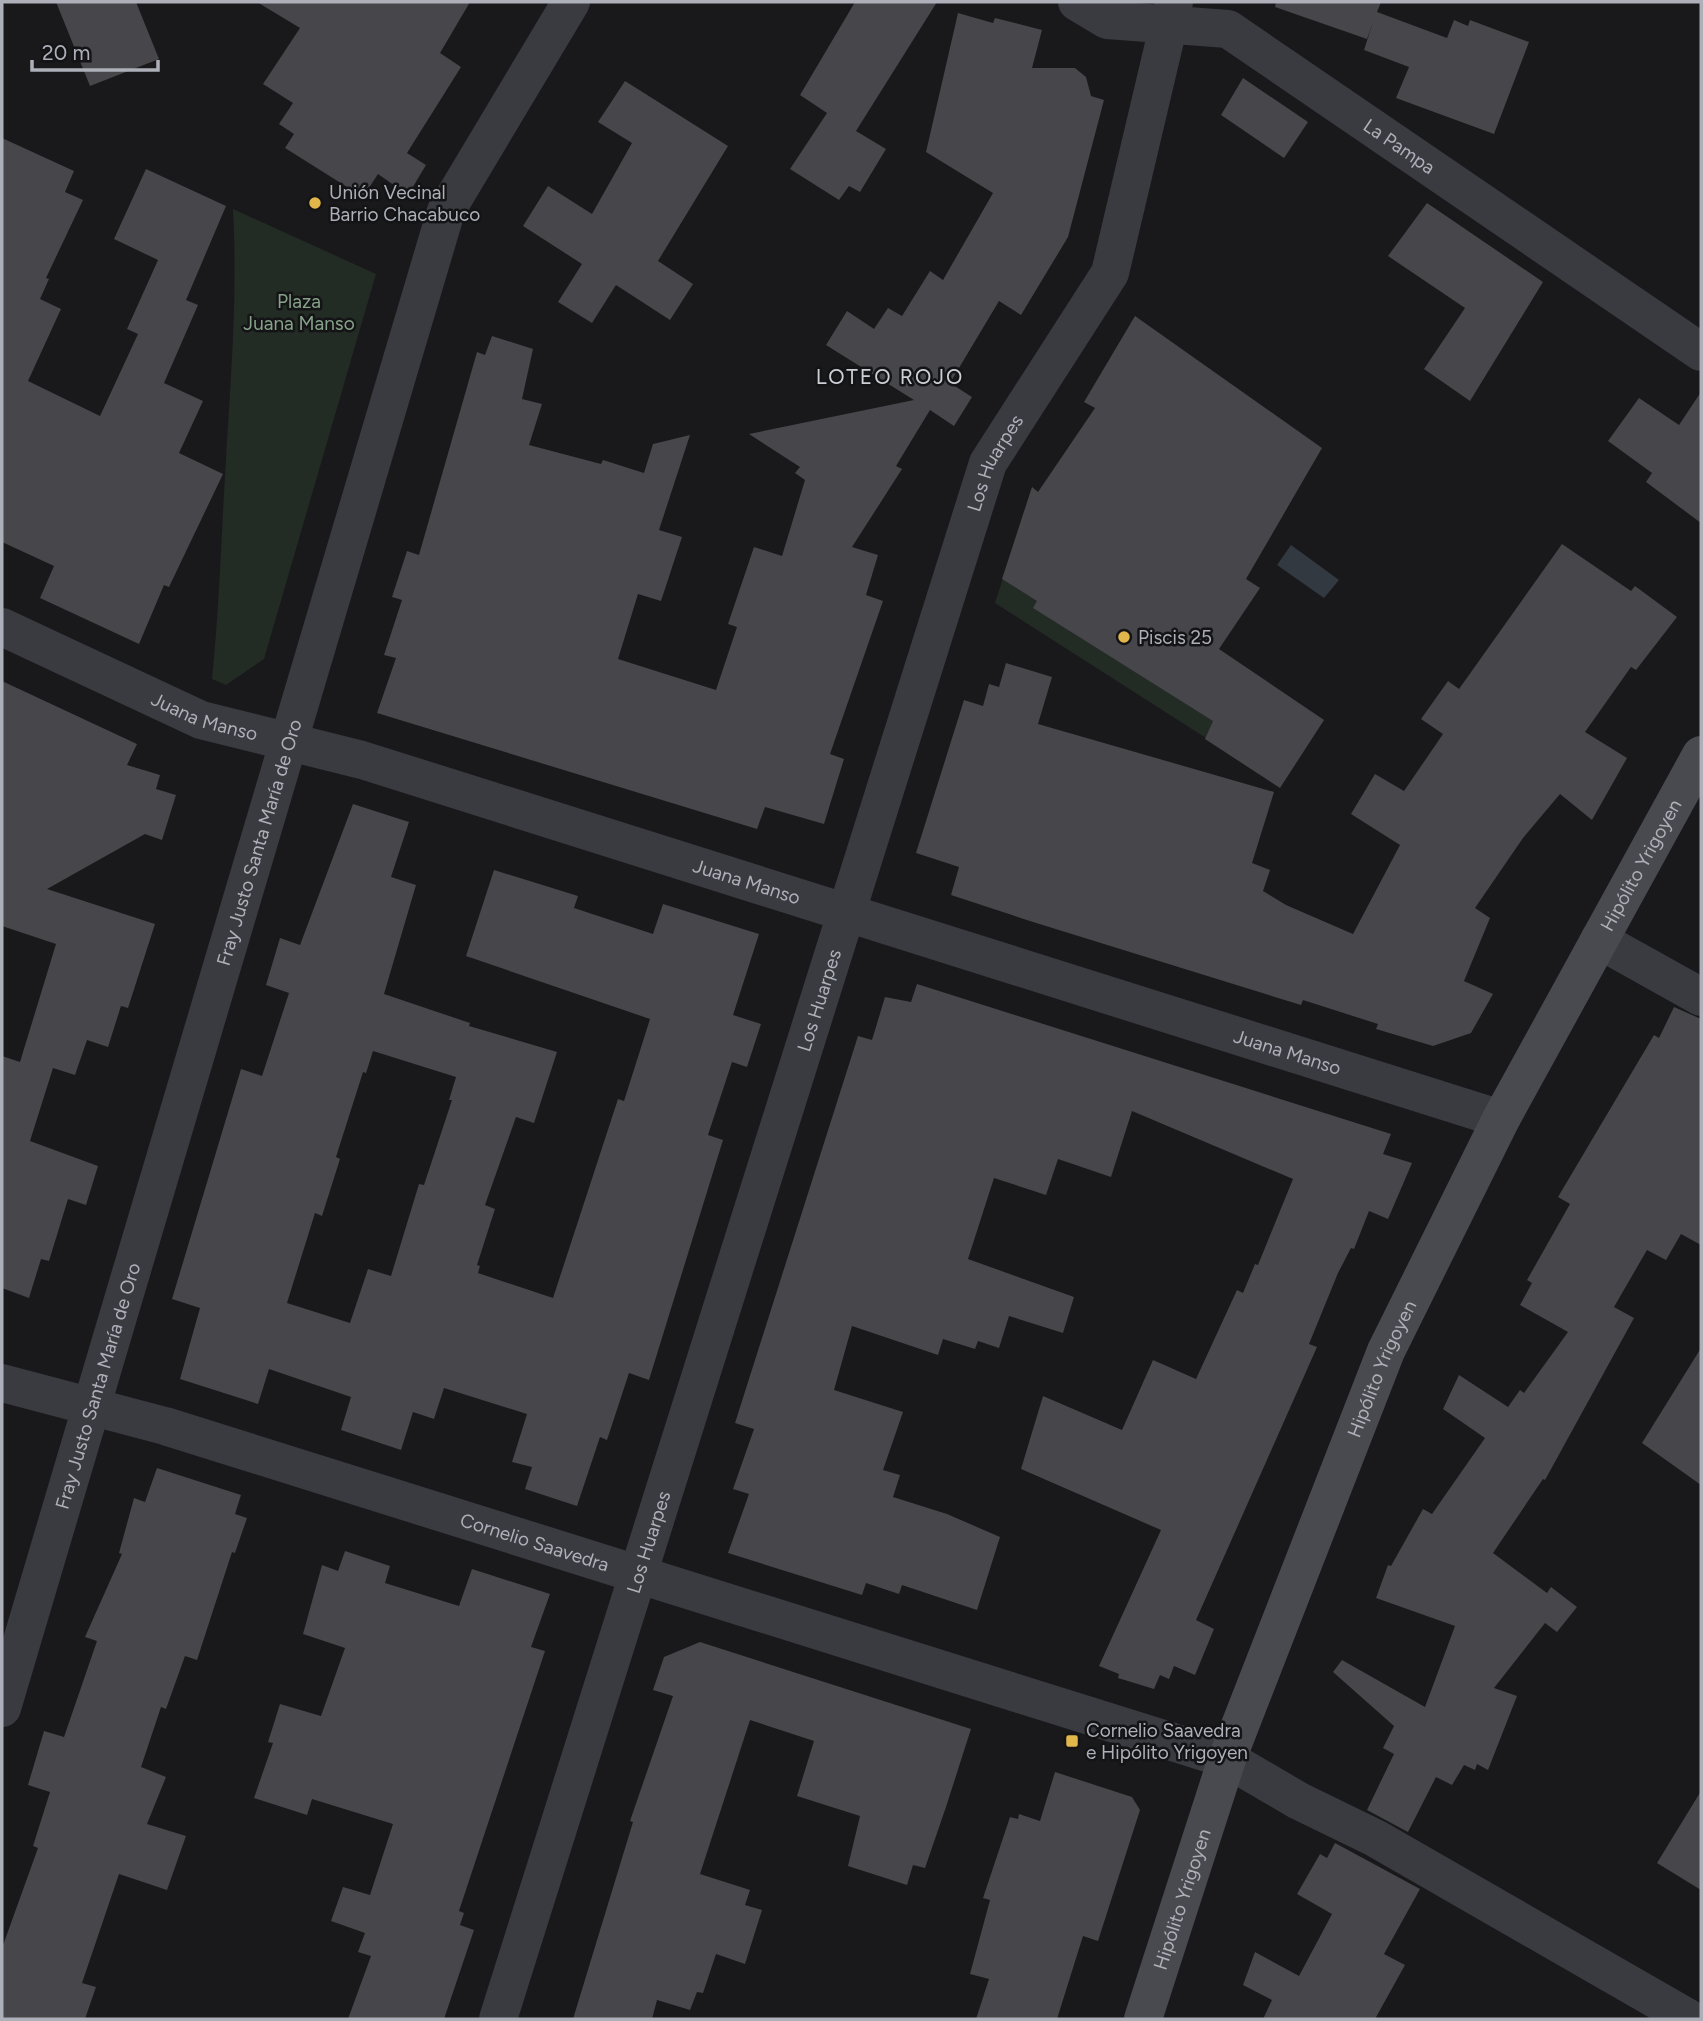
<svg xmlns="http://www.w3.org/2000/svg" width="1703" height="2021" viewBox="0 0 1703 2021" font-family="Figtree,sans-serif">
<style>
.green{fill:#232b25}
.water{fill:#323940}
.building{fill:#46464b;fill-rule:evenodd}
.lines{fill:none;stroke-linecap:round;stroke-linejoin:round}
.street{stroke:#3a3b40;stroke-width:38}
.secondary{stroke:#494a4f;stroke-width:38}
.poi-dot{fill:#e1b74c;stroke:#141416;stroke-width:2.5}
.labels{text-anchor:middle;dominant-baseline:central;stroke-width:5;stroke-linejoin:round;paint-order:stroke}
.street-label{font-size:19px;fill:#adb0b9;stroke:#141416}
.poi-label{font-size:19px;fill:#adb0b9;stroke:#141416;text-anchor:start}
.park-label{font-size:19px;fill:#86a289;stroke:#141416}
.neighbourhood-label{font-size:21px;letter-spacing:2px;fill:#cdcfd6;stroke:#141416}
</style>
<rect width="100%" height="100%" fill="#19191b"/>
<path class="green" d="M233,209L376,274L264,659L226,685L212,679C219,611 221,544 225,476C230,386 238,299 233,209Z
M1032,487L1075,523L1062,545L1324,720L1281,786L995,603Z"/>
<path class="water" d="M1291,545L1339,580L1324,598L1277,565Z"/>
<path class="building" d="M56,2H136L159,59L90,86Z
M257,2H470L440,53L461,67L407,153L426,165L408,195L378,174L363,197L285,148L294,134L279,124L293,103L263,84L300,28Z
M855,2H937L856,131L886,149L860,192L849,186L839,200L790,169L827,113L800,95Z
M1276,2H1381L1377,12L1447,38L1454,20L1468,26L1470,20L1529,42L1494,134L1396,98L1409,67L1364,50L1373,22L1367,39L1275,7Z
M958,13L993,23L995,18L1042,30L1032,68H1075L1086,77L1091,96L1104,100L1068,237L1021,315L999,301L950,383L972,397L954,426L930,410L896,466L902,469L852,547L878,555L866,595L883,601L830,754L844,759L824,824L765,807L757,829L377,713L396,658L384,655L402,600L392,597L407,551L419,555L477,352L485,355L492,336L533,349L522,399L542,404L529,445L601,464L603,460L644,473L653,444L690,435L659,530L682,537L661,601L638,594L618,659L716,690L737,627L728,624L754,547L782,556L805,480L795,473L800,467L749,434L914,400L826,345L847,311L874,329L888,308L902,316L930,271L943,280L993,193L926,152Z
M1243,78L1308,122L1284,158L1221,115Z
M625,81L728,146L658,261L693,284L670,320L616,285L592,323L558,302L582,264L523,226L548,186L592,214L632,143L598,122Z
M2,138L74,171L65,192L83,200L46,278L49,279L40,299L61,309L28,381L100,416L138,334L127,329L158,260L114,239L146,169L226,206L186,300L198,305L164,383L203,401L179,453L223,474L169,587L164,585L139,644L40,598L54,566L2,542Z
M1427,203L1543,282L1470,401L1424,369L1465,308L1388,256Z
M1135,316L1322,448L1246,579L1260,588L1219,649L1324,720L1280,788L1205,739L1213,721L1033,608L1037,601L1002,579L1032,487L1038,492L1095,408L1084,402Z
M1701,392V523L1646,482L1652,473L1608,441L1639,398L1679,425Z
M1562,544L1631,591L1635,586L1677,617L1636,670L1631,667L1585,732L1627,758L1592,820L1560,794L1523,838L1475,908L1490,918L1464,981L1493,994L1471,1033L1433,1046L1376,1029L1378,1024L1303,1000L1301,1005L1033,922L951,895L959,867L916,853L964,700L983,706L989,684L999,687L1006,663L1052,677L1038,724L1274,792L1252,863L1270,870L1263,891L1286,905L1353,934L1400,845L1351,814L1375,774L1404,791L1443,734L1421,719L1448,681L1459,689Z
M2,681L137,744L127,765L160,775L156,789L176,795L162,840L145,834L47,889L155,924L128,1008L121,1006L108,1047L87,1040L75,1075L53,1068L30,1141L98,1166L86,1205L68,1199L49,1261L41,1259L29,1298L2,1288V1056L20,1062L56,944L2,926Z
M353,804L409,822L391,877L416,885L384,994L470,1023L469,1026L557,1052L534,1123L516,1117L485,1205L495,1209L477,1265L480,1266L478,1273L553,1298L618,1099L624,1101L650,1019L466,956L494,870L578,896L574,908L653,934L663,904L759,934L733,1015L761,1024L747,1067L732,1062L708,1135L723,1140L649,1380L629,1373L607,1440L600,1437L577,1506L525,1489L532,1467L512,1462L527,1414L444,1388L434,1419L413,1412L401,1450L341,1430L351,1397L269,1369L258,1404L180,1379L200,1308L172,1299L241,1069L262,1076L289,993L266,985L280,938L300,945ZM373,1051L456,1077L449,1100H452L424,1185L419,1184L391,1276L368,1269L350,1323L287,1303L315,1213L322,1216L340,1159L336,1157L363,1072L366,1073Z
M917,984L1391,1134L1383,1154L1412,1163L1388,1219L1369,1211L1354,1249L1351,1248L1338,1273L1309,1344L1317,1347L1196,1620L1214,1629L1195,1675L1174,1666L1169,1679L1160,1675L1154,1689L1118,1678L1119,1674L1099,1666L1161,1530L1021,1469L1043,1396L1122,1430L1153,1360L1196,1379L1237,1290L1243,1293L1255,1264L1258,1265L1293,1179L1132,1111L1111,1177L1058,1159L1046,1195L994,1178L968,1259L1074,1297L1063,1333L1009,1316L999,1348L978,1341L975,1349L943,1339L938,1355L852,1326L834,1390L903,1412L883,1470L900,1475L893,1497L947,1514L1000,1537L977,1610L902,1585L899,1594L866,1583L862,1595L728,1553L749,1494L733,1489L754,1429L735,1423L858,1036L872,1040L885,997L911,1002Z
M1674,1007L1701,1019V1245L1681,1234L1666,1260L1647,1250L1614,1307L1634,1318L1545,1480L1543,1479L1493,1553L1547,1593L1551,1587L1577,1607L1557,1632L1545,1623L1494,1688L1517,1696L1488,1770L1477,1764L1475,1770L1464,1765L1452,1785L1436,1777L1408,1832L1367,1810L1394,1754L1383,1748L1394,1726L1333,1672L1342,1660L1425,1707L1455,1626L1376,1598L1388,1565L1391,1566L1423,1509L1432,1514L1485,1438L1443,1409L1459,1375L1508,1407L1520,1390L1524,1393L1568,1332L1520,1305L1532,1283L1527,1280L1570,1204L1558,1197L1654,1035L1659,1038Z
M1701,1348V1485L1642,1443Z
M157,1468L241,1495L235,1514L247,1518L235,1553L232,1552L197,1660L185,1656L166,1709L161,1707L141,1767L166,1777L147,1824L186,1836L167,1890L119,1874L82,1983L96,1987L85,2019H2V1948L38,1848L33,1846L50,1792L28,1785L44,1731L64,1737L97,1641L85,1637L122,1554L119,1553L134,1498L145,1502Z
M345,1551L390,1566L385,1583L459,1606L472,1569L550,1594L531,1647L545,1651L459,1911L464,1913L460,1925L474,1930L444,2019H348L371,1956L358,1952L365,1933L331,1921L343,1887L370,1895L393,1824L312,1799L307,1815L254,1798L273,1743L268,1742L280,1704L321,1716L345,1648L303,1634L322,1565L338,1571Z
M700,1642L971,1729L946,1807L925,1868L913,1865L907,1885L848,1866L860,1816L797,1796L814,1741L750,1720L700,1874L750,1890L745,1905L762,1910L745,1964L716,1954L703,1993L697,1992L690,2010L657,2000L652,2019H573L633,1822L630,1821L673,1696L653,1690L664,1657Z
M1055,1772L1132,1797L1140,1810L1123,1863L1098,1941L1083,1936L1057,2019H976L989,1979L970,1974L990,1900L983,1898L1010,1817L1018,1819L1019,1814L1040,1821Z
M1701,1791V1890L1657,1863Z
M1335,1843L1420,1889L1384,1954L1405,1965L1375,2019H1263L1272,2000L1243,1985L1255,1952L1299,1976L1332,1914L1297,1894L1320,1854L1327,1858Z"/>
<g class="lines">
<g class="street">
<path id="s1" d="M1077,2L1107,20L1228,29L1701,352"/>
<path id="s2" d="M2,627L201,720L362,760L1501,1119"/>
<path d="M1599,940L1701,997"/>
<path id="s3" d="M2,1383L165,1426L1227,1759L1299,1801L1375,1838L1690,2019"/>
<path id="s4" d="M2,1708L446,211L571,2"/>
<path id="s5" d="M498,2019L988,463L1110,273L1174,2"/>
</g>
<path class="secondary" id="s6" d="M1143,2019L1227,1759L1386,1351L1501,1119L1701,755"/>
</g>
<g class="poi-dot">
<circle cx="315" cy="203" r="7"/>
<circle cx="1124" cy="637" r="7"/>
<rect x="1065" y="1734" width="14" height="14" rx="3.5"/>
</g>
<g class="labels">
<g class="street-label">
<text stroke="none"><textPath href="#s1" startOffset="364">La Pampa</textPath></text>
<text stroke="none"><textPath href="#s5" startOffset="1634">Los Huarpes</textPath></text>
<text stroke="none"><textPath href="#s2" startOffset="222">Juana Manso</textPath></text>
<text stroke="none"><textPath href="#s4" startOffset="903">Fray Justo Santa María de Oro</textPath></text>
<text stroke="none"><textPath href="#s6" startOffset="1260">Hipólito Yrigoyen</textPath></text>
<text stroke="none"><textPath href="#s2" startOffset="789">Juana Manso</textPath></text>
<text stroke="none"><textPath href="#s5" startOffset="1068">Los Huarpes</textPath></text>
<text stroke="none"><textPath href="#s2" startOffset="1356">Juana Manso</textPath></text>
<text stroke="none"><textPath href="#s6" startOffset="693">Hipólito Yrigoyen</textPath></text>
<text stroke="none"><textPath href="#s4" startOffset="336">Fray Justo Santa María de Oro</textPath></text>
<text stroke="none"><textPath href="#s3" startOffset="556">Cornelio Saavedra</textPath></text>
<text stroke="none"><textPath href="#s5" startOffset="500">Los Huarpes</textPath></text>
<text stroke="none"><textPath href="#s6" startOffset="126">Hipólito Yrigoyen</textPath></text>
</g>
<g class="poi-label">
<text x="329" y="192">Unión Vecinal<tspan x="329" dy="22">Barrio Chacabuco</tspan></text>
<text x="1138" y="637">Piscis 25</text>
<text x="1086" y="1730">Cornelio Saavedra<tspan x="1086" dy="22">e Hipólito Yrigoyen</tspan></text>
</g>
<g class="park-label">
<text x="299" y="301">Plaza<tspan x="299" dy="22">Juana Manso</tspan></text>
</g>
<g class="neighbourhood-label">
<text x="890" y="376">LOTEO ROJO</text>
</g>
</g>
<rect width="1703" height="2021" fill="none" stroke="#adb0b9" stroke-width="7"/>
<path d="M32 60v10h126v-10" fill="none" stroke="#adb0b9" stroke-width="3.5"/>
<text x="42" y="60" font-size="21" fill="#adb0b9" stroke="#141416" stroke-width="5" paint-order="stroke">20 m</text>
</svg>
